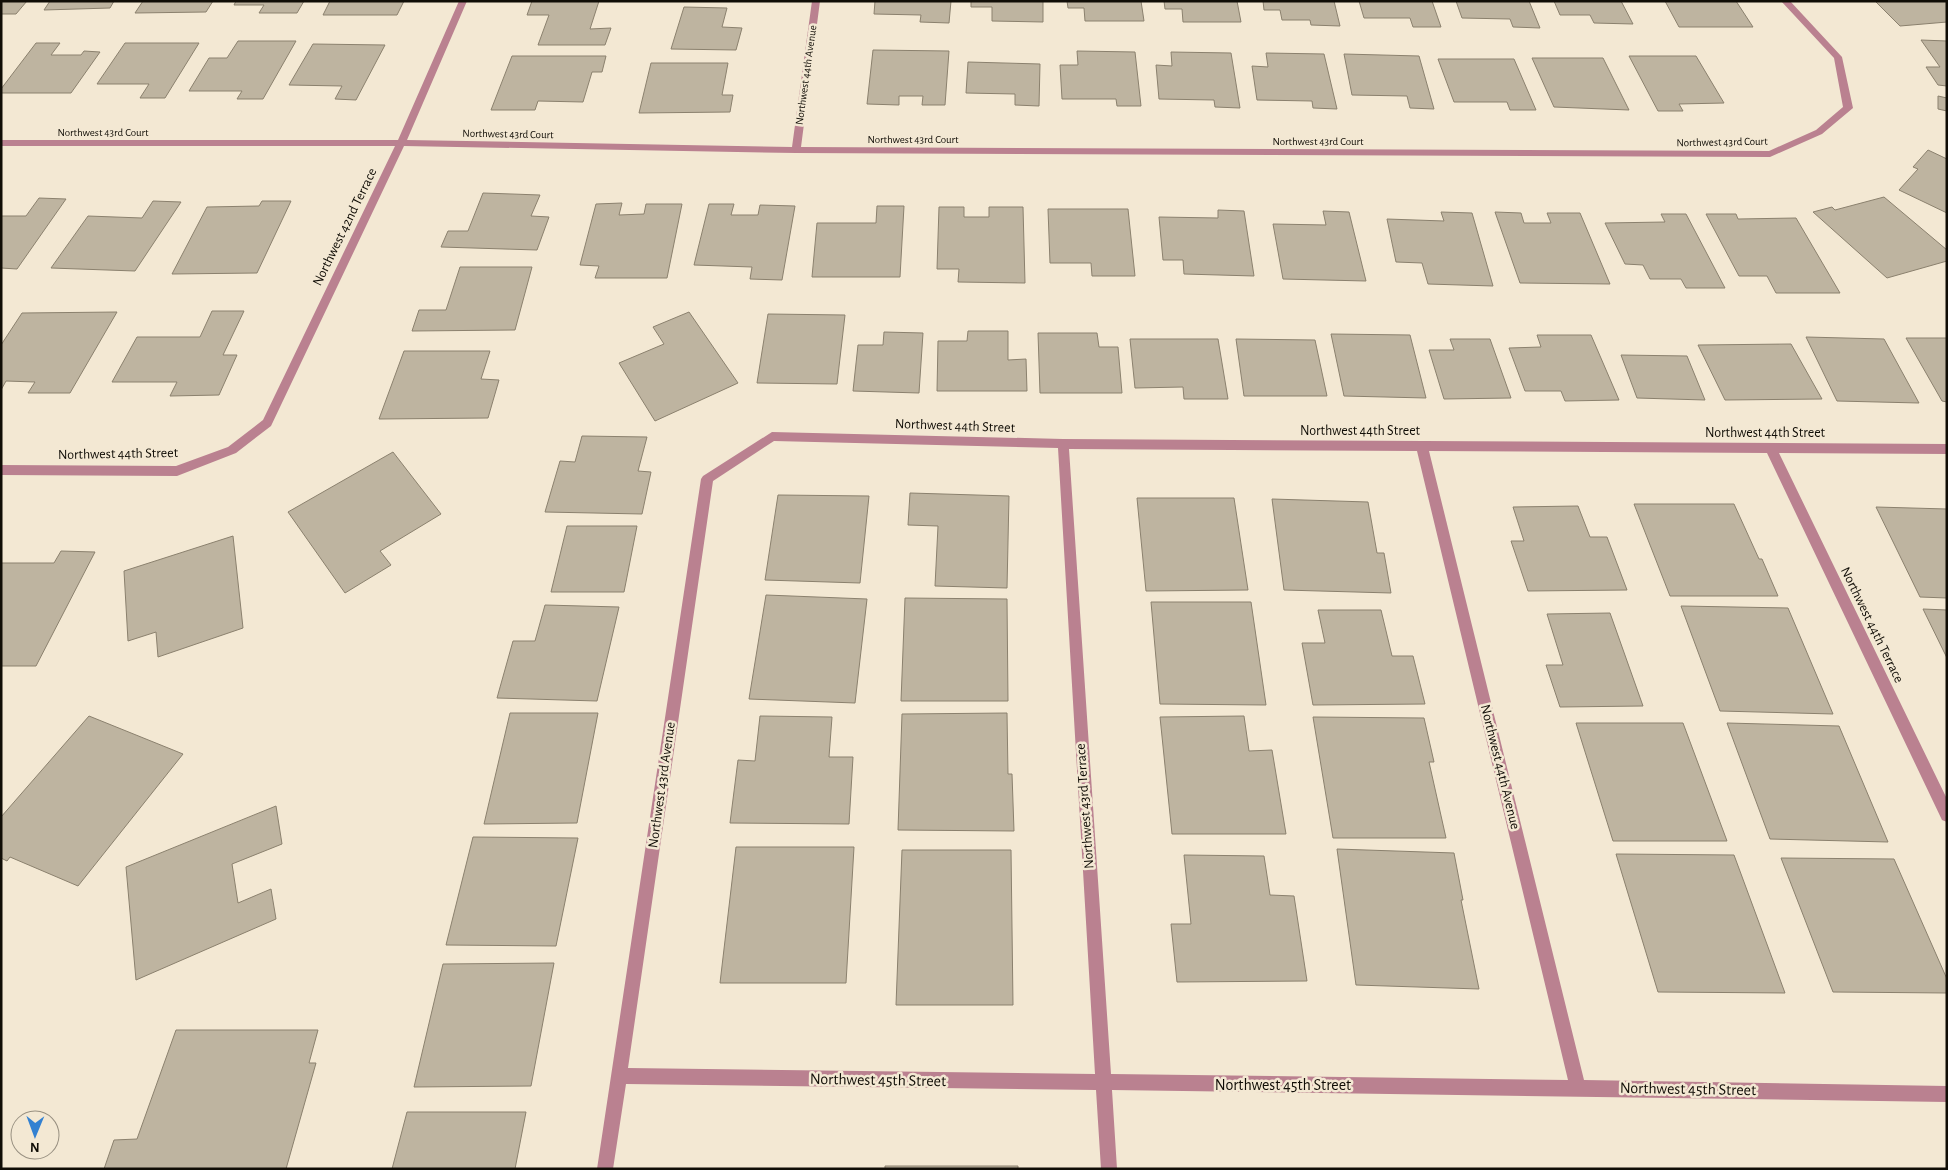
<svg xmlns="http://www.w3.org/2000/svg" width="1948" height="1170" viewBox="0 0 1948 1170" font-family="'Alegreya Sans',sans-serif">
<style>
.building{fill:#beb4a0;stroke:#8b816e}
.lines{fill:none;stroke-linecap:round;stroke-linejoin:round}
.minor{fill:#ba8190;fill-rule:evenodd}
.labels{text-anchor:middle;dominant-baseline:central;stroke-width:5;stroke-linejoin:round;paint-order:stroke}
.far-street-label{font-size:11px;fill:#100d06;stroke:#f3e8d3}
.street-label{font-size:14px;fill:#100d06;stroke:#f3e8d3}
.near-street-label{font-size:16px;fill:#100d06;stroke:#f3e8d3}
</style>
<rect width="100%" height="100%" fill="#f3e8d3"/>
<path class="building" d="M1,1H27L16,14H1Z
M50,1H114L110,8L44,10Z
M143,1H213L206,12L135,13Z
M236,1H304L297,13H259L264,5H234Z
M330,1H404L397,15H323Z
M532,1H599L590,29L611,28L605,45H538L549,15H527Z
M875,1H951L949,23L920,22L921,15L874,14Z
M971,1H1043V22L992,21V7H971Z
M1067,1H1141L1144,21H1085L1084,8H1068Z
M1164,1H1237L1241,22H1183L1182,9H1165Z
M1263,1H1334L1340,26L1311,25L1310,20H1282L1280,10H1264Z
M1359,1H1432L1441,27H1413L1410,18H1364Z
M1456,1H1529L1540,28L1513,27L1510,19L1462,18Z
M1554,1H1621L1633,24L1594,23L1590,15H1560Z
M1665,1H1736L1753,27H1679Z
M1875,1H1947V22L1900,26Z
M684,7L727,8L722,27L742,28L736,50L671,49Z
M1921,40L1947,41V86L1938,85L1926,67H1940Z
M238,41H296L263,99H237L242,91H189L209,58H227Z
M36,43H60L51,55H81L84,51L100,52L71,93H1V89Z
M125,43H199L165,98H140L149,84H97Z
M313,44L385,45L356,100L335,99L342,86L289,85Z
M873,50L949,51L945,105H922L923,96H899V105L867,104Z
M1077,51L1135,52L1141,106H1117L1116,99H1062L1060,65H1078Z
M1171,52L1231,53L1240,108L1215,107L1214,100L1159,99L1156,65L1172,66Z
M1266,53L1324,54L1337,109L1313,108L1312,101L1257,100L1252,66L1268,67Z
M1344,54L1419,56L1434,109L1410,108L1407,96L1352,95Z
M512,56H606L602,72H592L583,102L538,101L535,110H491Z
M1629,56H1696L1724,103L1679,104L1683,111H1658Z
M1532,58H1603L1629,110L1554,107Z
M1438,59H1514L1536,110H1510L1507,102H1454Z
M968,62L1040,64L1039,106L1015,105V94L966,93Z
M651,63H728L722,95H733L730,112L639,113Z
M1938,96L1947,98V111L1938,109Z
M1928,150L1947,159V213L1899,190L1918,169L1913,167Z
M483,193L540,195L531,216L549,217L537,250L441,247L448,231H468Z
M1884,197L1947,250V261L1887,278L1813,212L1832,207L1835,210Z
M39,198L66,199L17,269L1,268V216H26Z
M153,201L181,202L135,271L51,268L88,216L142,218Z
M262,201H291L257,273L172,274L207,207L259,206Z
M622,203L619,215L644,214L646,204H682L667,278H595L599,266L580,265L596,204Z
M709,204H734L731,215H758L760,205L795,206L782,280L750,279L752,267L694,265Z
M877,206H904L900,277H812L817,223H876Z
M939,207H964V217H989V207H1023L1025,283L958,282L959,269H937Z
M1048,209H1128L1135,276H1092L1091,263H1050Z
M1218,210L1244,211L1254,276L1184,274L1183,260H1163L1159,217L1218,218Z
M1323,211L1349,212L1366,281L1283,279L1273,224L1326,225Z
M1441,212L1472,213L1493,286L1428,284L1422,263L1396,262L1387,219L1444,221Z
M1495,212L1521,213L1524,223H1551L1547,213H1580L1610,284L1520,283Z
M1661,214H1686L1725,288H1686L1681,279H1650L1643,265L1625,264L1605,223L1665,222Z
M1706,214H1736L1738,219L1796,218L1840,293H1776L1767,276H1739Z
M460,267H532L515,330L412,331L419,310H446Z
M212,311H244L223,355H237L219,395L170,396L177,382H112L137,337H200Z
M117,312L70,393H28L35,382L6,381L1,390V345L22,313Z
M689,312L738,383L655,421L619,363L664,344L653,327Z
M768,314L845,315L837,384L757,383Z
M968,331H1008V360L1026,359L1027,391H937L938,341H967Z
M884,332L923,333L919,393L853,391L858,345H883Z
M1038,333H1097L1099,347H1118L1122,393H1040Z
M1331,334L1410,335L1426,398L1344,396Z
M1537,335H1591L1619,400L1565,401L1561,391H1525L1509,348L1541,347Z
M1806,337L1884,339L1919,403L1837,401Z
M1906,338H1947V402L1942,401Z
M1130,339H1218L1228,399H1184L1183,387L1135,388Z
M1236,339L1315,340L1327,396H1244Z
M1450,339H1490L1511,398L1444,399L1429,350H1454Z
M1791,344L1822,399L1725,400L1698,345Z
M404,351H490L481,379L499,380L488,418L379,419Z
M1621,355L1687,356L1705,400L1637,398Z
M582,436L647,437L638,471L651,472L642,514L545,512L560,461L575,462Z
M393,452L441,514L380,551L391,565L345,593L288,512Z
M910,493L1009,496L1007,588L935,586L938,526L908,525Z
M778,495L869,496L860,583L765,580Z
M1137,498H1234L1248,590L1146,591Z
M1272,499L1368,502L1377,553H1384L1391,593L1284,590Z
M1634,504H1734L1759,559H1762L1778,596H1670Z
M1578,506L1590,537H1607L1627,590L1528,591L1511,541H1524L1513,507Z
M1876,507L1947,509V598L1920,597Z
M567,526H637L624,592H551Z
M233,536L243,628L158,657L156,632L128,641L124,571Z
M61,551L95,552L36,666H1V563H54Z
M766,595L867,599L855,703L749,699Z
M905,598L1007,599L1008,701H901Z
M1151,602H1251L1266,705L1160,704Z
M545,605L619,607L597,701L497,698L513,641H535Z
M1681,606L1788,608L1833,714L1720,711Z
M1923,609L1947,610V658Z
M1318,610H1381L1392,656H1413L1425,704L1313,705L1302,643H1325Z
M1610,613L1643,706L1560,707L1546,665H1563L1547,614Z
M510,713H598L577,823L484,824Z
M1007,713L1008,774H1012L1014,831L898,830L902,714Z
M89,716L183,754L78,886L10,857L7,861L1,858V817Z
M760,716L832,717L829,757H853L849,824L730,823L738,760L755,761Z
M1244,716L1249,751L1272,750L1286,834H1172L1160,717Z
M1313,717L1424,718L1434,762H1429L1446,838H1333Z
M1576,723H1683L1727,841H1613Z
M1727,723L1839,726L1888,842L1770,839Z
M276,806L282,844L232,864L238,903L271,889L276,919L136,980L126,867Z
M473,837L578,838L556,946L446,945Z
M736,847H854L846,983H720Z
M1337,849L1454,853L1463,900H1461L1479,989L1356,985Z
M902,850H1011L1013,1005H896Z
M1616,854L1734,855L1785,993L1658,992Z
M1184,855L1264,856L1270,895L1294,896L1307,981L1177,982L1171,924H1191Z
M1781,858L1894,859L1947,979V993L1833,992Z
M554,963L531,1086L414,1087L443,964Z
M176,1030H318L309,1063H316L286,1169H104L114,1140L137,1139Z
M407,1112H526L515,1169H392Z
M885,1166H1018V1169H885Z"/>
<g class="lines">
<path class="minor" d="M459,1H467L407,140L792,147L812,1H820L801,147L1769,151L1816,130L1843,107L1834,58L1781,1H1790L1842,57L1853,108L1822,134L1770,157L796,153L404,146L271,426L236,453L177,476L1,475V465L176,466L228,447L263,420L395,146H1V140H398Z
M772,432L1063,439L1947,444V454L1779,453L1947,799V822L1942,820L1767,453L1429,451L1584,1080L1947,1086V1102L1112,1090L1117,1169H1101L1096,1090L626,1084L613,1169H597L701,479L703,476ZM774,441L1058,448L1095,1074L628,1068L713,481ZM1069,449L1417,451L1568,1080L1111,1074Z"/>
</g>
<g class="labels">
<g class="far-street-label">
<text transform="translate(806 75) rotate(-82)">Northwest 44th Avenue</text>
<text x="103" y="132">Northwest 43rd Court</text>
<text transform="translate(508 134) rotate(1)">Northwest 43rd Court</text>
<text x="913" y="139">Northwest 43rd Court</text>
<text x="1318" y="141">Northwest 43rd Court</text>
<text transform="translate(1722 142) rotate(-1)">Northwest 43rd Court</text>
</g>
<g class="street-label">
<text transform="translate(345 227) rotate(-64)">Northwest 42nd Terrace</text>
<text transform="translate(955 426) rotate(2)">Northwest 44th Street</text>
<text x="1360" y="431">Northwest 44th Street</text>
<text x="1765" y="433">Northwest 44th Street</text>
<text transform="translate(118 454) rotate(-1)">Northwest 44th Street</text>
<text transform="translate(1872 625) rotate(64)">Northwest 44th Terrace</text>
<text transform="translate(1500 767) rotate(76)">Northwest 44th Avenue</text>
<text transform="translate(662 785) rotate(-82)">Northwest 43rd Avenue</text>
<text transform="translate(1085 806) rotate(-94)">Northwest 43rd Terrace</text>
</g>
<g class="near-street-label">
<text transform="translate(878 1080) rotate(1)">Northwest 45th Street</text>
<text x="1283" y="1085">Northwest 45th Street</text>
<text transform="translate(1688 1089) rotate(1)">Northwest 45th Street</text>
</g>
</g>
<rect width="1948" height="1170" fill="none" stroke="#100d06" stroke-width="5"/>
<g transform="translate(35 1135) rotate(181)"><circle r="24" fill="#f3e8d3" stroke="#989081"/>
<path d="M0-4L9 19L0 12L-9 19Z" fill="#3381d1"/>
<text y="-8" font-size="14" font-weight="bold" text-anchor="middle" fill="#100d06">N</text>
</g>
</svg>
